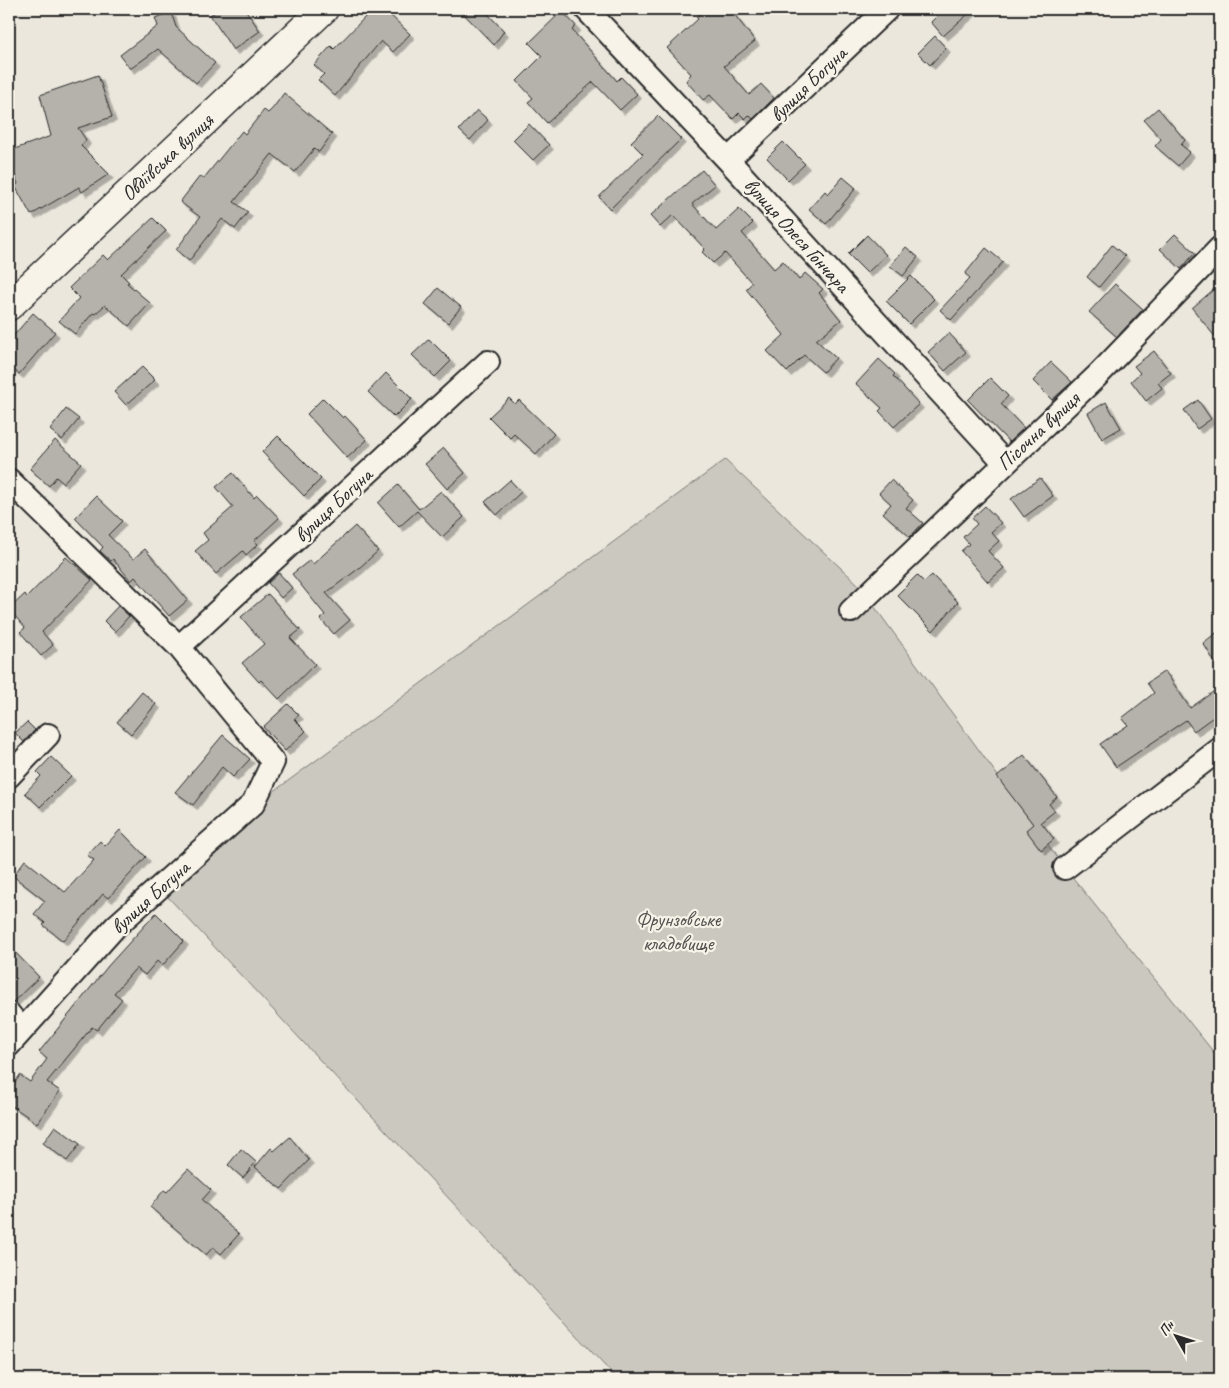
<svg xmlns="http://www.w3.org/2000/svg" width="1229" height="1388" viewBox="0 0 1229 1388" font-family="Caveat,sans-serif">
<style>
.green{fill:#cbc8bf;stroke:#7b7a75}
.building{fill:#b5b2ab;stroke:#2b2b2b;filter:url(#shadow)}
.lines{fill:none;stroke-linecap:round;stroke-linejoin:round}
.minor-casing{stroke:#2b2b2b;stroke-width:26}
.secondary-casing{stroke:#2b2b2b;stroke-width:31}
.minor{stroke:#f7f3e8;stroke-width:22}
.secondary{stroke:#f7f3e8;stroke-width:28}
.labels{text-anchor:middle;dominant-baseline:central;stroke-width:4.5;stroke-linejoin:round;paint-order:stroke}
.street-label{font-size:21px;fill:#2b2b2b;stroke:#f7f3e8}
.park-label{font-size:21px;fill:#535250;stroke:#f7f3e8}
</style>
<defs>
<filter id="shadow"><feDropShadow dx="4.5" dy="4.5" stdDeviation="0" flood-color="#0004"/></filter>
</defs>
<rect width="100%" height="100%" fill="#ebe7dd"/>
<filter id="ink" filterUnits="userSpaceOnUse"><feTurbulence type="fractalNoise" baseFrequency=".02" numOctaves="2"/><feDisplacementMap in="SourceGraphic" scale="10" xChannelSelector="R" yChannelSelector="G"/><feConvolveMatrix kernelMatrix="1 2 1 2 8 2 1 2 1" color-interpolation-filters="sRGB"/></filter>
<g filter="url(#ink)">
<path class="green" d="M725,460L858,584L1065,868L1220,1060V1379H617L167,896L273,792Z"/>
<path class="building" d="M220,9H245L260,31L233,50L210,15Z
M373,9H384L410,34L393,52L381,41L335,96L318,80L324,74L314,65L331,46L334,49Z
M459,9H483L504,31L494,45Z
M705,9H730L755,41L724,66L749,95L761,84L774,98L753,119L749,115L745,119L739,113L733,119L710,95L703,100L686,81L691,74L667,48L698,19L696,17Z
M931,9H974L943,36L931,22L937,16Z
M562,11L576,26L572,30L617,81L621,77L637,94L620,110L593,82L547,123L528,102L533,98L517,81L542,56L529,43Z
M171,12L176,27L215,63L196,83L158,49L130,69L120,55L158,26L155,18Z
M935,36L946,48L930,65L918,53Z
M98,75L112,117L78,128L86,140L81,146L109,174L82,192L79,187L31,215L15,186L18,184L9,158V151L51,136L40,95Z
M284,93L332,134L319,152L314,149L295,172L272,154L234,202L248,212L235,229L222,219L189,261L176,250L200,217L180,202L200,176L204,178L242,131L245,134L264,110L268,113L273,108Z
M1158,108L1185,140L1181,145L1190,152L1178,166L1155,146L1161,139L1144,120Z
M477,110L488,120L470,140L459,130Z
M658,116L681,139L610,209L599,197L643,154L631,142Z
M529,124L549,145L533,160L513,140Z
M783,142L805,164L788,180L767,158Z
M702,170L715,185L692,204L716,230L739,209L753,223L742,233L774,269L783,261L799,280L805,273L823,289L819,293L841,320L816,340L836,358L823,372L804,355L787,372L767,351L784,335L746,289L752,283L725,253L713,263L702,252L705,249L673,215L660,227L650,216Z
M843,177L856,188L826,224L809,209L825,191L828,194Z
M153,218L166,231L121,274L129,282L127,283L150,303L129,326L105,305L95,314L93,313L75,334L59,321L79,298L69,288L103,255L108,260Z
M1175,234L1195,253L1181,269L1160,249Z
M867,235L886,255L867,273L848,254Z
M1112,245L1125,256L1099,287L1087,277Z
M906,247L918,257L903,276L890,266Z
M986,248L1003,262L951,320L940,310L970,278L965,274Z
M911,276L934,299L909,324L886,301Z
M1115,284L1143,309L1117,337L1089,312Z
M1220,284V343L1192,308Z
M438,288L461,307L448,323L425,304Z
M33,313L55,332L19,374L9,366V341Z
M949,333L966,352L945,371L928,352Z
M429,339L451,361L435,377L412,355Z
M1154,351L1171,373L1158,383L1162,388L1146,401L1131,381L1140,373L1134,366Z
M879,359L895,374L893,376L919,404L894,427L879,411L882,408L856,384Z
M1051,362L1072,382L1052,400L1033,381Z
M142,367L155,380L126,405L114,392Z
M386,373L412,399L394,417L368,392Z
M990,378L1008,396L1001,404L1024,428L1009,442L968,400Z
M323,398L343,418L345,416L367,440L347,458L307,414Z
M509,398L515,404L519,400L554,434L536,454L514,434L510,438L489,417Z
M1198,400L1211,419L1197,429L1184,410Z
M1106,402L1121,428L1102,439L1088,413Z
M66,409L79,419L62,440L50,430Z
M278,436L321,479L304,496L262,452Z
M55,440L81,463L63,483L56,477L49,486L30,469Z
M444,448L465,473L447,489L425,464Z
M233,473L254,498L257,495L279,518L254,541L258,544L246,555L243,551L216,574L195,551L208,540L203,533L233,507L216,487Z
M1040,478L1053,496L1024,517L1011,499Z
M510,480L521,492L497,515L485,502Z
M891,480L913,500L906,508L923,523L910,537L883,513L891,504L879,493Z
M398,485L419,509L441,491L464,517L442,537L417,511L399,527L378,503Z
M96,496L122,521L108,535L133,559L145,549L188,600L169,616L135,577L131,581L113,559L111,561L100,551L103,547L75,518Z
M985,506L1001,523L991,532L999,541L988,551L1004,568L988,582L961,551L969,544L963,537L977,524L972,518Z
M355,526L378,551L358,569L326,593L350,620L334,634L320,619L325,615L292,574L310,560L313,564Z
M66,557L92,580L42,632L53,645L41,656L20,632L25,628L9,609L25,594L27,597Z
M279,573L292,588L281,598L268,583Z
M917,575L924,582L932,575L958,602L933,631L897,595Z
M268,594L300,630L290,638L315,664L279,699L261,680L259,682L242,663L264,644L241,617Z
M118,606L129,616L115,632L104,621Z
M1220,630V671L1203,643Z
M1165,671L1190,708L1220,687V712L1194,731L1186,720L1116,767L1100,744L1128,725L1122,718L1154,693L1147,683Z
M142,692L156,704L131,734L117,722Z
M288,704L299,715L294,719L306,731L285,751L263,727Z
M27,722L35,730L24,742L15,733Z
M223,735L250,759L233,777L222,767L193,805L175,792Z
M1024,755L1057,797L1049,804L1055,811L1041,822L1054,839L1041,850L1026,830L1033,824L997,777Z
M51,757L71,776L40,807L25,793L41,776L37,772Z
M120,830L146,857L108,898L103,894L63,941L43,925L45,923L34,914L45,901L13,876L25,860L65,892L94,860L87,855L100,841L105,846Z
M156,913L184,941L162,966L157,961L145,975L136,968L114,993L122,999L97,1030L92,1027L47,1082L60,1091L37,1123L9,1104V1092L20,1075L30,1082L47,1059L39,1052L108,966Z
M9,946L39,977L13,1002L9,1001Z
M55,1126L80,1144L67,1161L43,1143Z
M290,1137L309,1160L281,1189L255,1167L271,1148L274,1151Z
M241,1149L256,1162L243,1178L228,1165Z
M188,1169L211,1190L202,1200L239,1234L221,1254L213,1247L206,1255L150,1207L164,1190L167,1192Z"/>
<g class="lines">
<defs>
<path id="minor" d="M586,9L728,160L1005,463
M728,160L887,9
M9,480L179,647L273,762L253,804L116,926L9,1045
M851,611L1098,375L1220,248
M179,647L488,362
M9,776L48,735
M1065,868L1220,749
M9,1014L22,1030"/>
<path id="secondary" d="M9,306L324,9"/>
</defs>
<use href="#minor" class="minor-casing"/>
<use href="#secondary" class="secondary-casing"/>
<use href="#minor" class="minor"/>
<use href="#secondary" class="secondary"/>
</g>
</g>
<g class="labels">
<g class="street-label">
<text transform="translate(808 84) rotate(-44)">вулиця Богуна</text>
<text transform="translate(167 157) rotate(-43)">Овдіївська вулиця</text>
<text transform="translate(797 235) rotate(48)">вулиця Олеся Гончара</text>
<text transform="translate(1038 431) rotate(-43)">Пісочна вулиця</text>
<text transform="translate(333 505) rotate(-43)">вулиця Богуна</text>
<text transform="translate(150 897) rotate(-42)">вулиця Богуна</text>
</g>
<g class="park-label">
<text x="678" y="919">Фрунзовське<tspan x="678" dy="24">кладовище</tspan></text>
</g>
</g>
<rect width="1229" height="1388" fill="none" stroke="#f7f3e8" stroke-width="30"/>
<rect x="15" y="15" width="1199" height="1358" fill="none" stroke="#2b2b2b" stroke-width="2" filter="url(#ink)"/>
<g transform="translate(1176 1336) rotate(309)" stroke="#f7f3e8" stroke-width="4" paint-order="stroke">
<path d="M0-4L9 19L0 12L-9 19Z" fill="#2b2b2b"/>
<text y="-8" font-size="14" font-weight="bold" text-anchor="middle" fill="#2b2b2b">Пн</text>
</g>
</svg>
